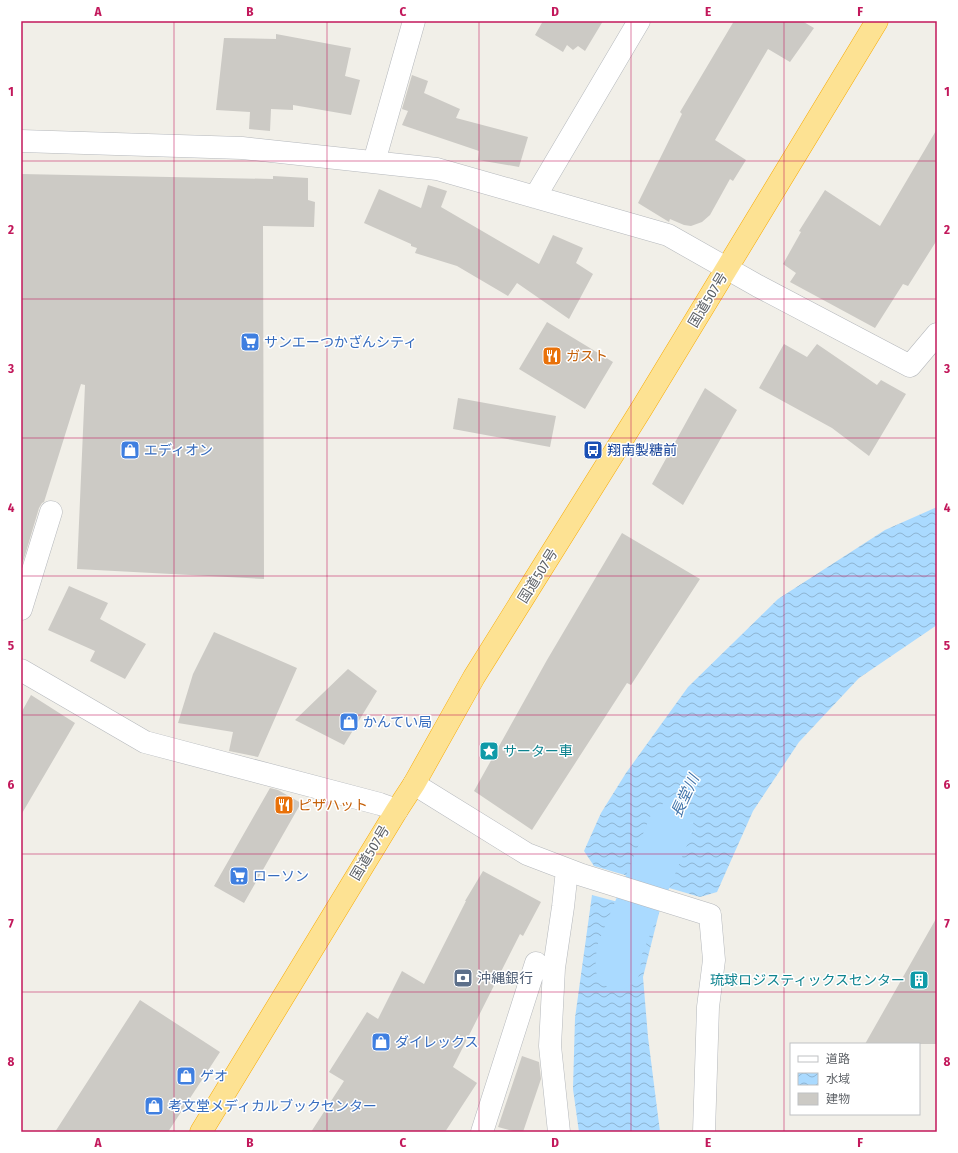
<svg xmlns="http://www.w3.org/2000/svg" width="958" height="1153" viewBox="0 0 958 1153" font-family="'Fira Sans Condensed','Noto Sans JP',sans-serif">
<style>
.water{fill:url(#water-waves)}
.lines{fill:none;stroke-linecap:round;stroke-linejoin:round}
.river{stroke:#aadaff;stroke-width:45}
.building{fill:#cccac5}
.minor-casing{stroke:#b5b8bc;stroke-width:23}
.highway-casing{stroke:#f9ab00;stroke-width:23}
.minor{stroke:#fff;stroke-width:22}
.highway{stroke:#fde293;stroke-width:22}
.grid{fill:none;stroke:#c2185b;stroke-width:1;stroke-opacity:0.55}
.labels{text-anchor:middle;dominant-baseline:central;stroke-width:3;stroke-linejoin:round;paint-order:stroke}
.street-label{font-size:14px;fill:#5f6368;stroke:#fff}
.shop-label{font-size:14px;fill:#366cbe;stroke:#fff;text-anchor:start}
.food-label{font-size:14px;fill:#c56008;stroke:#fff;text-anchor:start}
.transit-label{font-size:14px;fill:#164399;stroke:#fff;text-anchor:start}
.culture-label{font-size:14px;fill:#0d838f;stroke:#fff;text-anchor:start}
.service-label{font-size:14px;fill:#4e5e75;stroke:#fff;text-anchor:start}
.water-label{font-size:15px;font-style:italic;fill:#4174aa;stroke:#fff}
.neatline{fill:none;stroke:#c2185b;stroke-width:1.5}
.grid-label{font-size:13px;text-anchor:middle;font-weight:bold;fill:#c2185b}
</style>
<defs>
<pattern id="water-waves" width="16" height="10" patternUnits="userSpaceOnUse"><rect width="16" height="10" fill="#aadaff"/><path d="M0 5q4-4 8 0t8 0" fill="none" stroke="#8eb4d2"/></pattern>
</defs>
<rect width="100%" height="100%" fill="#f1efe8"/>
<path class="water" d="M937,507V625L859,678L799,742L753,811L717,892L700,897L594,866L584,851L601,813L626,773L688,687L778,599L885,530Z
M592,895L659,913L643,977L648,1037L660,1132H579L573,1089L575,1018Z"/>
<g class="lines">
<path class="river" d="M618,967L619,951L671,825"/>
</g>
<path class="building" d="M543,21H603L585,51L578,46L573,50L567,45L563,52L535,35Z
M734,21H802L814,28L790,62L768,49L715,140L746,160L733,181L730,179L710,215L702,222L691,226L684,225L670,219L669,222L638,203L682,114L680,112Z
M276,34L351,48L345,76L360,80L351,115L293,105V110L271,109L270,131L249,129L250,112L216,110L224,38L276,39Z
M412,75L428,81L424,93L460,109L456,118L528,137L519,167L478,160L479,151L402,125L408,111L402,109Z
M937,129V240L908,286L903,284L875,328L790,282L796,273L783,264L801,232L799,231L825,190L880,226Z
M21,174L273,179V176L308,178V200L315,202L314,227L263,226L264,579L77,569L85,385L81,384L44,502L42,503L39,508L23,562L21,561Z
M428,185L447,191L441,207L539,264L553,235L583,248L576,263L593,274L569,319L517,283L508,296L457,266L415,253L417,248L411,246V244L364,223L379,189L421,208Z
M547,322L613,362L585,409L519,369Z
M784,344L807,357L817,344L877,385L881,380L906,394L869,456L832,428L759,388Z
M705,388L737,410L683,505L652,484Z
M458,398L556,416L550,447L453,429Z
M622,533L700,579L631,685L627,683L532,830L474,791L547,660Z
M69,586L108,603L100,619L146,644L125,679L90,661L95,651L48,630Z
M214,632L297,668L258,757L229,751L233,732L178,723L193,674Z
M348,669L377,691L344,745L295,720Z
M31,695L75,723L21,815V713Z
M270,788L278,790L301,803L244,903L214,886Z
M483,871L541,902L523,936L520,934L453,1067L477,1083L445,1132H311L344,1081L329,1072L367,1012L378,1019L402,971L424,984L466,901H465Z
M937,917V1044H865Z
M140,1000L220,1052L168,1132H55Z
M522,1056L539,1062L541,1079L523,1132H517L498,1127Z"/>
<g class="lines">
<defs>
<path id="minor" d="M21,141L242,148L437,169L668,235L758,286L910,366L937,334
M374,162L414,21
M535,197L639,21
M21,609L51,512
M21,670L145,742L380,804L397,810
M414,784L527,854L582,875L710,915L714,960L708,1007L704,1132
M482,1132L536,963
M559,1132L550,1046L554,968L563,907L567,870"/>
<path id="highway" d="M201,1132L397,810L414,784L474,677L642,408L877,21"/>
</defs>
<use href="#minor" class="minor-casing"/>
<use href="#highway" class="highway-casing"/>
<use href="#minor" class="minor"/>
<use href="#highway" class="highway"/>
</g>
<path class="grid" d="M174,21V1132M327,21V1132M479,21V1132M631,21V1132M784,21V1132M21,161H937M21,299H937M21,438H937M21,576H937M21,715H937M21,854H937M21,992H937"/>
<defs>
<symbol id="supermarket-square" viewBox="-11 -11 22 22"><rect x="-9" y="-9" width="18" height="18" rx="4" fill="#3f7fe0" stroke="#fff"/><path d="M-6-5.5h2.5l.6 2H6L4.5 2H-2.5L-4.4-4H-6ZM-1.5 3.2a1.3 1.3 0 1 0 .1 0ZM3 3.2a1.3 1.3 0 1 0 .1 0Z" fill="#fff"/></symbol>
<symbol id="restaurant-square" viewBox="-11 -11 22 22"><rect x="-9" y="-9" width="18" height="18" rx="4" fill="#e8710a" stroke="#fff"/><path d="M-5-6h1v4h1v-4h1v4h1v-4h1v5L-1.5 .5V6h-2V.5L-5-1ZM5-6V6H3V1.5H1.5Q1.5-4 5-6Z" fill="#fff"/></symbol>
<symbol id="shop-square" viewBox="-11 -11 22 22"><rect x="-9" y="-9" width="18" height="18" rx="4" fill="#3f7fe0" stroke="#fff"/><path d="M-5-2.5h2.3a2.7 3.5 0 0 1 5.4 0H5L5.5 6h-11ZM-1.5-2.5h3a1.5 2.3 0 0 0-3 0Z" fill="#fff"/></symbol>
<symbol id="bus-square" viewBox="-11 -11 22 22"><rect x="-9" y="-9" width="18" height="18" rx="4" fill="#1a4fb4" stroke="#fff"/><path d="M-5-6H5V4H4V6H2V4H-2V6H-4V4H-5ZM-3.5-4V0h7V-4ZM-3.5 1.2v1.5H-2V1.2ZM2 1.2v1.5H3.5V1.2Z" fill="#fff"/></symbol>
<symbol id="sight-square" viewBox="-11 -11 22 22"><rect x="-9" y="-9" width="18" height="18" rx="4" fill="#0f9aa8" stroke="#fff"/><path d="M0-6L1.8-2.2L6-1.7L2.9 1.2L3.7 5.4L0 3.3L-3.7 5.4L-2.9 1.2L-6-1.7L-1.8-2.2Z" fill="#fff"/></symbol>
<symbol id="bank-square" viewBox="-11 -11 22 22"><rect x="-9" y="-9" width="18" height="18" rx="4" fill="#5c6f8a" stroke="#fff"/><path d="M-6-4H6V4H-6ZM0-2.3a2.3 2.3 0 1 0 0 4.6a2.3 2.3 0 1 0 0-4.6Z" fill="#fff"/></symbol>
<symbol id="building-square" viewBox="-11 -11 22 22"><rect x="-9" y="-9" width="18" height="18" rx="4" fill="#0f9aa8" stroke="#fff"/><path d="M-4-6H4V6H1V3H-1V6H-4ZM-2.5-4.3h1.7v1.8h-1.7ZM.8-4.3h1.7v1.8H.8ZM-2.5-1h1.7V.8h-1.7ZM.8-1h1.7V.8H.8Z" fill="#fff"/></symbol>
</defs>
<g fill-rule="evenodd">
<use href="#supermarket-square" x="239" y="331" width="22" height="22"/>
<use href="#restaurant-square" x="541" y="345" width="22" height="22"/>
<use href="#shop-square" x="119" y="439" width="22" height="22"/>
<use href="#bus-square" x="582" y="439" width="22" height="22"/>
<use href="#shop-square" x="338" y="711" width="22" height="22"/>
<use href="#sight-square" x="478" y="740" width="22" height="22"/>
<use href="#restaurant-square" x="273" y="794" width="22" height="22"/>
<use href="#supermarket-square" x="228" y="865" width="22" height="22"/>
<use href="#bank-square" x="452" y="967" width="22" height="22"/>
<use href="#building-square" x="908" y="969" width="22" height="22"/>
<use href="#shop-square" x="370" y="1031" width="22" height="22"/>
<use href="#shop-square" x="175" y="1065" width="22" height="22"/>
<use href="#shop-square" x="143" y="1095" width="22" height="22"/>
</g>
<g class="labels">
<g class="street-label">
<text transform="translate(708 300) rotate(-59)">国道507号</text>
<text transform="translate(538 576) rotate(-58)">国道507号</text>
<text transform="translate(370 853) rotate(-59)">国道507号</text>
</g>
<g class="shop-label">
<text x="264" y="342">サンエーつかざんシティ</text>
<text x="144" y="450">エディオン</text>
<text x="363" y="722">かんてい局</text>
<text x="253" y="876">ローソン</text>
<text x="395" y="1042">ダイレックス</text>
<text x="200" y="1076">ゲオ</text>
<text x="168" y="1106">考文堂メディカルブックセンター</text>
</g>
<g class="food-label">
<text x="566" y="356">ガスト</text>
<text x="298" y="805">ピザハット</text>
</g>
<g class="transit-label">
<text x="607" y="450">翔南製糖前</text>
</g>
<g class="culture-label">
<text x="503" y="751">サーター車</text>
<text x="905" y="980" text-anchor="end">琉球ロジスティックスセンター</text>
</g>
<g class="service-label">
<text x="477" y="978">沖縄銀行</text>
</g>
<g class="water-label">
<text transform="translate(685 796) rotate(-65)">長堂川</text>
</g>
</g>
<rect width="958" height="1153" fill="none" stroke="#ffffff" stroke-width="44"/>
<rect x="790" y="1043" width="130" height="72" fill="#ffffff" stroke="#bfc1c3"/>
<rect x="798" y="1056" width="20" height="6" fill="#ffffff" stroke="#bfc1c3"/>
<text x="826" y="1063" font-size="12" fill="#5f6368">道路</text>
<rect x="798" y="1073" width="20" height="12" fill="url(#water-waves)" stroke="#bfc1c3"/>
<text x="826" y="1083" font-size="12" fill="#5f6368">水域</text>
<rect x="798" y="1093" width="20" height="12" fill="#cccac5" stroke="#bfc1c3"/>
<text x="826" y="1103" font-size="12" fill="#5f6368">建物</text>
<rect x="22" y="22" width="914" height="1109" class="neatline"/>
<g class="grid-label">
<text x="98" y="16">A</text>
<text x="250" y="16">B</text>
<text x="403" y="16">C</text>
<text x="555" y="16">D</text>
<text x="708" y="16">E</text>
<text x="860" y="16">F</text>
<text x="11" y="96">1</text>
<text x="947" y="96">1</text>
<text x="11" y="234">2</text>
<text x="947" y="234">2</text>
<text x="11" y="373">3</text>
<text x="947" y="373">3</text>
<text x="11" y="512">4</text>
<text x="947" y="512">4</text>
<text x="11" y="650">5</text>
<text x="947" y="650">5</text>
<text x="11" y="789">6</text>
<text x="947" y="789">6</text>
<text x="11" y="928">7</text>
<text x="947" y="928">7</text>
<text x="11" y="1066">8</text>
<text x="947" y="1066">8</text>
<text x="98" y="1147">A</text>
<text x="250" y="1147">B</text>
<text x="403" y="1147">C</text>
<text x="555" y="1147">D</text>
<text x="708" y="1147">E</text>
<text x="860" y="1147">F</text>
</g>
</svg>
